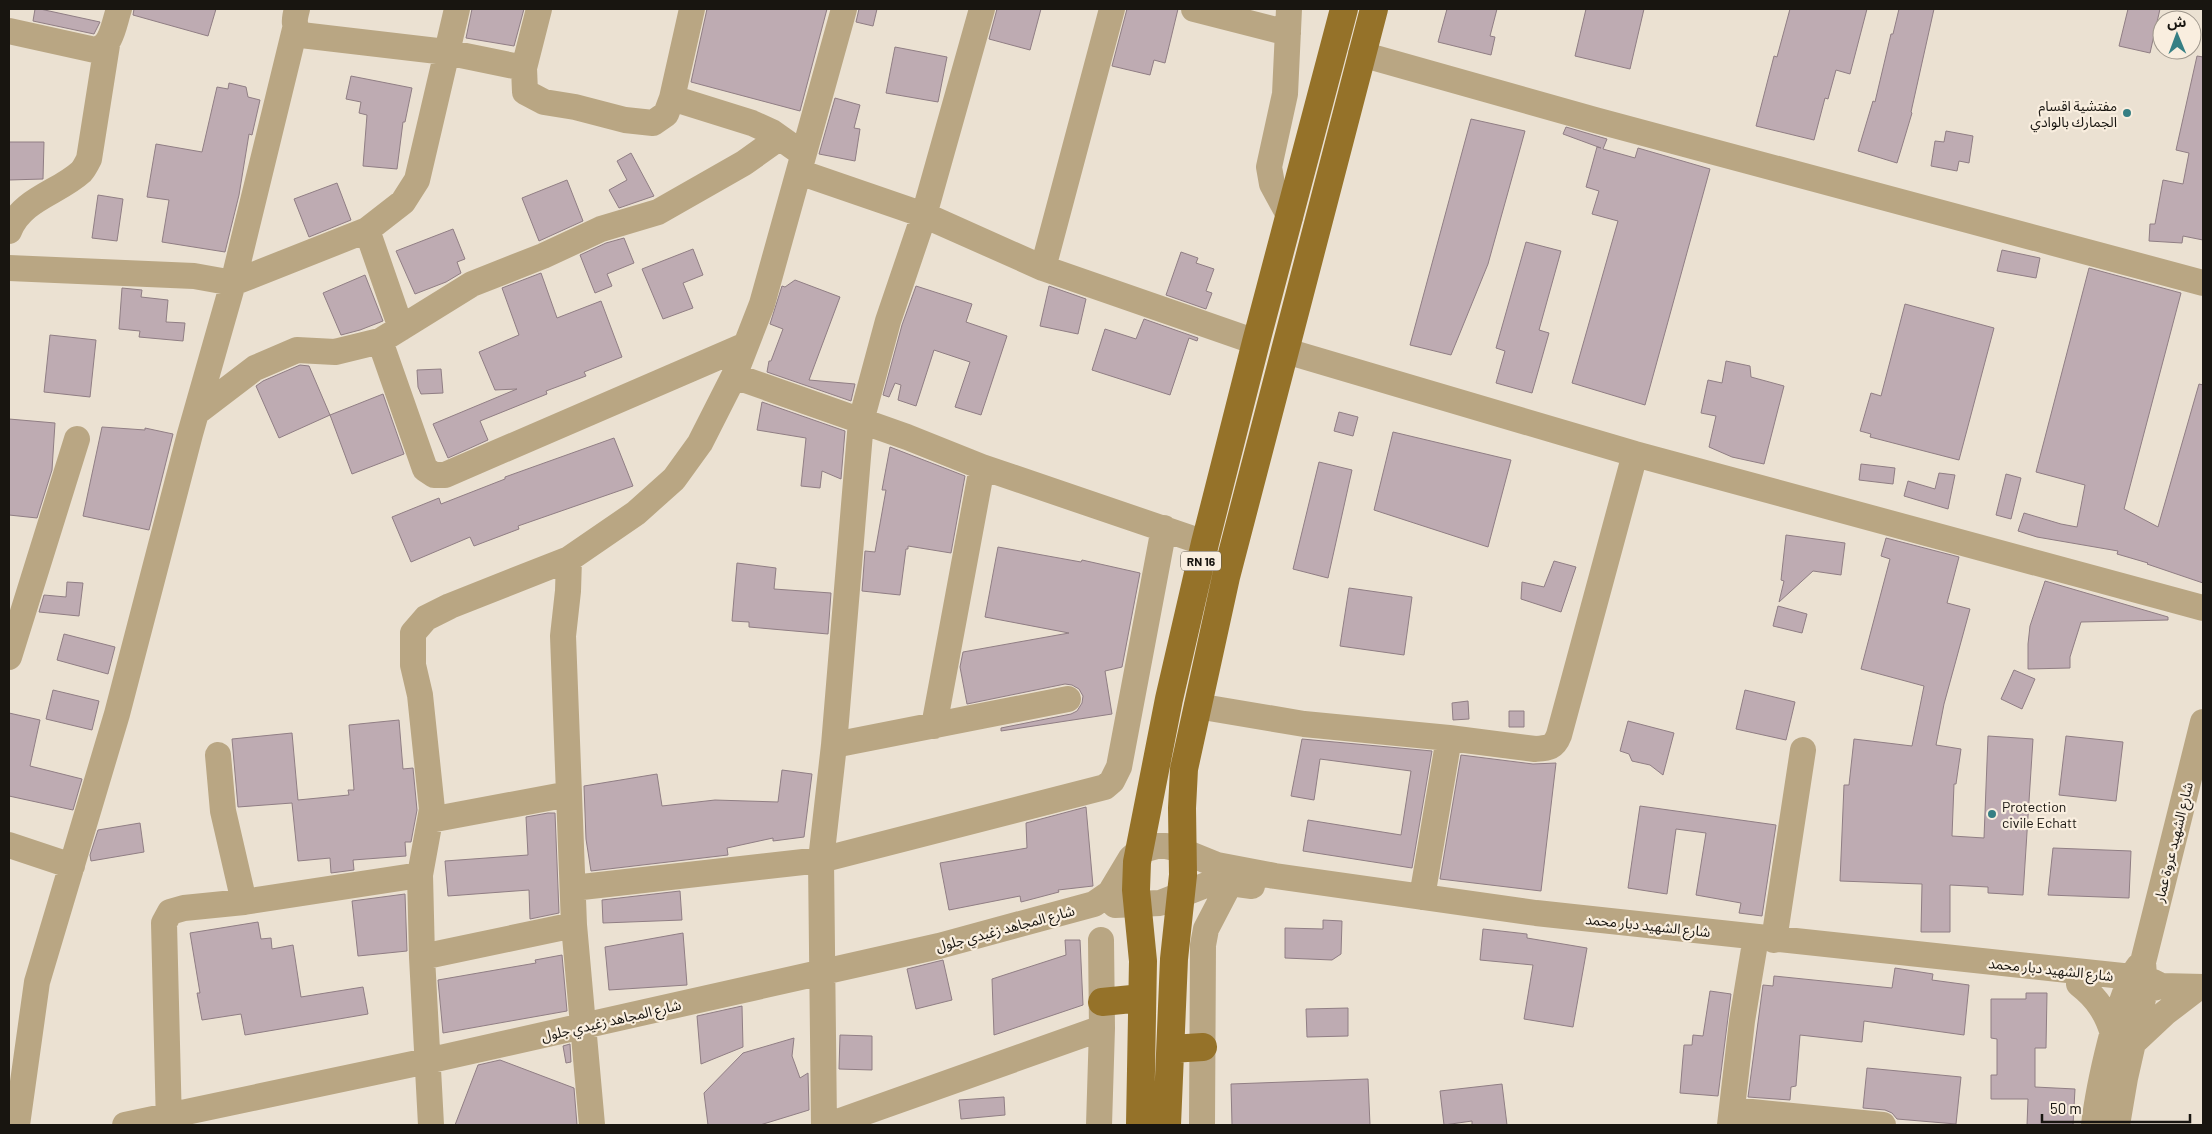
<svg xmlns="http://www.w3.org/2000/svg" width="2212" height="1134" viewBox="0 0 2212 1134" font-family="Barlow,'Noto Sans Arabic',sans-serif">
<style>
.building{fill:#beabb2;stroke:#907e84}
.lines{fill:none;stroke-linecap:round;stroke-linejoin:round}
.minor{stroke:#b9a683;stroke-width:26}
.major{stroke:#957229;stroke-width:28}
.poi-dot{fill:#367f84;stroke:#f9eedf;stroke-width:2}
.labels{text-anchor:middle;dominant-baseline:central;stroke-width:4.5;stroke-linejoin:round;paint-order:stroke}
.shield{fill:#f9eedf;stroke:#5c564e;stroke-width:1}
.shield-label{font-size:12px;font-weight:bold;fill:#181510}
.poi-label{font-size:14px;fill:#181510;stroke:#f9eedf;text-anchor:end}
.street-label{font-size:14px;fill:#181510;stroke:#f9eedf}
</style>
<rect width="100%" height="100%" fill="#ebe1d2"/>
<path class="building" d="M35,9H40L100,22L94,34L33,21Z
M134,9H216L208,36L133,15Z
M472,9H524L514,46L466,38Z
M707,9H827L800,111L691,82Z
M859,9H877L873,26L856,22Z
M997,9H1041L1030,50L989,39Z
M1127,9H1178L1165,63L1154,60L1150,75L1112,66Z
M1447,9H1497L1490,36L1495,37L1491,55L1438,42Z
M1586,9H1644L1630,69L1575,56Z
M1790,9H1867L1850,74L1836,70L1828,99L1825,98L1814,140L1756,126L1774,56L1777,57Z
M1899,9H1934L1911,112L1912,113L1897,163L1858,151L1873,101L1875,102L1891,34H1893Z
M2128,9H2160L2150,53L2119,46Z
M895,47L947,57L938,102L886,93Z
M2197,56L2203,57V240L2183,236L2182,243L2149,241L2150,224H2155L2163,180L2183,184L2189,153L2176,150Z
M351,76L412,88L405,122H403L397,169L363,166L367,115L359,113L361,102L346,99Z
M229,83L246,87L248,97L260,100L252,135L249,134L239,195L225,252L162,242L169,200L147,197L156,144L202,152L217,87L228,89Z
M835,98L860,105L854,128L860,129L855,161L819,154Z
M1471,119L1525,131L1488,264L1451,355L1410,345Z
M1566,127L1607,139L1603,149L1635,158L1638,148L1710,169L1645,405L1572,383L1618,221L1592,214L1599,191L1586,187L1597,147L1601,148L1563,134Z
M1946,131L1973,136L1969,163L1959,161L1957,171L1931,166L1935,141L1944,142Z
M9,142H44L43,179L9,180Z
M631,153L654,196L619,208L609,190L627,180L617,161Z
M567,180L583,221L539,241L522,198Z
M337,183L351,220L309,237L294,199Z
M98,195L123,199L117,241L92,238Z
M453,229L465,259L457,262L461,273L446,282L415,294L396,251Z
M624,238L634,263L607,274L612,286L595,293L580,255L606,243Z
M1526,242L1561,251L1539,330L1549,333L1532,393L1496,383L1505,351L1496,348Z
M693,249L703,275L683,283L693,308L663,319L642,269Z
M2002,250L2040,258L2036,278L1997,271Z
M1181,252L1198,258L1196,263L1214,269L1206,291L1212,293L1206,309L1166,295Z
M2089,268L2181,293L2124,509L2158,527L2199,384L2203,385V583L2147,564L2148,563L2117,554L2118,551L2037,537L2018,531L2024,513L2061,524L2077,527L2085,485L2036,472Z
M541,273L557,318L601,301L622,357L584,372L586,376L546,391L547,394L480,421L488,440L448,458L433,424L517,389L495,390L479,352L519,335L502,288Z
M365,275L383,321L360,330L341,335L323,293Z
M795,280L840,297L809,380L855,384L851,401L767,372L769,361H771L783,329L770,324L782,286L785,287Z
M916,286L972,304L966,322L1007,336L981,415L955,407L970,362L934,350L916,406L898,400L901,385L895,383L889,397L883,395L902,325Z
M1049,286L1086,299L1078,334L1040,326Z
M122,288L142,290L141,297L168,300L166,322L185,323L183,341L139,337L140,331L119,329Z
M1905,304L1994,328L1959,460L1870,437L1871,434L1860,431L1871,393L1881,396Z
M1144,319L1198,338L1197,341L1189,338L1170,395L1092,370L1105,329L1136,339Z
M50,335L96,340L90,397L44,392Z
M1726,361L1750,366L1751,377L1784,386L1764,464L1732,457L1709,447L1716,416L1701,413L1708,380L1722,383Z
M300,365L309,366L330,415L279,438L256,386L263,381Z
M441,369L443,393L421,394L418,387L417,370Z
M383,394L404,454L352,474L330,415Z
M762,402L845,431L841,479L822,471L820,488L801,486L806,438L757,430Z
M1339,412L1358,417L1353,436L1334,431Z
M9,419L55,423L52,470L37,518L9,515Z
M102,427L145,430V428L173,434L149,530L83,516Z
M1393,432L1511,460L1488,547L1374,510Z
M614,438L633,486L518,526L519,529L474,546L470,537L411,562L392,517L439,498L441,504L505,479V477Z
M890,447L965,476L951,553L908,546V549H906L900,595L862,591L865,551L875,552L886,490H882Z
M1319,462L1352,470L1328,578L1293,569Z
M1861,464L1895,468L1893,484L1859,480Z
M1939,473L1955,475L1948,509L1904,496L1908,481L1935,489Z
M2006,474L2021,478L2011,519L1996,515Z
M1786,535L1845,543L1841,575L1813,571L1779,602L1784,581L1781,580Z
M1886,538L1959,557L1947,603L1970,609L1944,704L1936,745L1961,749L1956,784H1954L1952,836L1984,838L1988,736L2033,739L2023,895L1988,893V887L1950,885V932H1921L1922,884L1840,881L1844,785H1849L1854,739L1912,746L1924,686L1861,669L1890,559L1881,556Z
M998,547L1081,562L1082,560L1140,573L1122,667L1105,671L1112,714L1001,731V728L1071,714L1077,711L1082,703L1083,696L1079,689L1072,685L1065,684L967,704L960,667L963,652L1069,633L985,617Z
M1554,561L1576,567L1561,612L1521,599L1522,582L1544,587Z
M737,563L776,568L774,589L831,593L828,634L749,627V622L732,621Z
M2045,581L2168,617V620L2081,622L2070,657V668L2028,669V644L2030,626Z
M67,582L83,583L79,616L39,612L44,595L66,597Z
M1349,588L1412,597L1404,655L1340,646Z
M1778,606L1807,614L1802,633L1773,626Z
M64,634L115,647L108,674L57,660Z
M2014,670L2035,679L2022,709L2001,699Z
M53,690L99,701L92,730L46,719Z
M1745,690L1795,702L1786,740L1736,729Z
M1468,701L1469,719L1453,720L1452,703Z
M1509,711H1524V727H1509Z
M9,713L40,720L30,766L82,779L73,810L9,796Z
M399,720L403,769L413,768L417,810L411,842H405L406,856L353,860L354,870L331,873L330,858L298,861L292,803L238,807L232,739L292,733L298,800L349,795L348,790H354L349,725Z
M1628,721L1674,733L1663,775L1650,765L1632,761L1629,754L1620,751Z
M2066,736L2123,742L2116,801L2059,795Z
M1302,739L1432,751L1412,868L1303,851L1308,820L1401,835L1411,771L1320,759L1314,800L1291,796Z
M1461,755L1533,764L1556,763L1541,891L1440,879Z
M782,770L812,774L804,837L773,841V838L727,848L728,855L591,871L586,839L584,786L657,774L662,806L715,800L778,802Z
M1640,806L1776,825L1762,916L1739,913L1741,903L1696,895L1706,833L1676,829L1667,894L1628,888Z
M1086,807L1093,886L1058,890L1059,892L1021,902L1020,896L949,910L940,863L1027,848L1026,823Z
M548,813H555L559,913L530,919L529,890L448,896L445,861L528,855L526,817Z
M140,823L144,852L91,861L90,855L98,830Z
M2053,848L2131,851L2129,898L2048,895Z
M680,891L682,920L603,923L602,900Z
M405,894L407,951L358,956L352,901Z
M1323,920L1342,921L1341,954L1332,960L1285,958V928L1323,929Z
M258,922L261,939L271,938L272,949L293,945L301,997L363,987L368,1014L245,1035L241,1014L202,1020L197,993H200L190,933Z
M1483,929L1527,934V938L1587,948L1573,1027L1524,1019L1533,965L1480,960Z
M683,933L687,985L609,990L605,947Z
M1065,940H1080L1083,1005L994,1035L992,979L1066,955Z
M562,955L567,1011L443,1033L438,980L536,963L535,960Z
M943,960L952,1000L916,1009L907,969Z
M1895,968L1933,974L1932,980L1969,985L1964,1035L1864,1021L1862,1042L1800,1035L1796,1086L1791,1087L1790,1100L1748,1097L1763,985L1773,986L1774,976L1892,988Z
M1710,991L1731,994L1718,1096L1680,1093L1684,1045H1692L1693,1035L1703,1036Z
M2026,993H2047L2046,1048H2035V1087L2075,1089L2073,1125H2027L2028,1099H1991V1075H1997V1039L1991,1038V999H2026Z
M742,1006L743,1047L701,1064L697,1016Z
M1348,1008V1036L1307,1037L1306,1009Z
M840,1035L872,1036V1070L839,1069Z
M794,1038L792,1056L800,1078L808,1073L809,1110L760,1125H708L704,1093L743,1053Z
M570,1044L571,1062L566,1063L563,1046Z
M500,1060L574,1088L577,1125H455L478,1065Z
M1867,1068L1961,1077L1956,1124L1897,1119L1892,1113L1885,1110L1863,1108Z
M1368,1079L1370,1125H1232L1231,1084Z
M1502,1084L1507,1125H1472V1121L1444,1125L1440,1091Z
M1004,1097L1005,1115L961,1119L959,1100Z"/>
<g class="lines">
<path class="minor" d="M297,9C294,20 293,26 301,35L446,52L524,68L525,92L544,102L575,107L625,120L653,123L666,114L672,98L752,123L772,132L803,154
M1194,9L1288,33
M1289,9L1285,94L1269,167L1272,184L1290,217
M9,31L95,50C112,47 114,23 119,9
M1361,54L1595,120L2203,283
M524,68L539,9
M672,98L692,9
M799,172L924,215L1043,268L1256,342
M9,231C22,199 58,193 81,172C84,169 87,163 89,159L107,45
M9,268L194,276L233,283L367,230
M1043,268L1112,9
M401,328L367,230L403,202L417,180L457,9
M380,341L472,284L543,256L601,229L658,212L744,163L779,138
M1286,351L1635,454L2203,608
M734,376L907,437L982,467L1205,543
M196,413L255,368L297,350L335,352L380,341L425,469L434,475H445L746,345
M9,657L77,439
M1197,706L1304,724L1449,738L1535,749C1548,748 1554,748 1559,735L1635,454
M934,726L982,467
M834,745L1068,699
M218,755L223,811L244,902
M430,820L569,794
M9,845L72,866
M420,875L432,809L420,695L413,665V633L426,618L450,606L569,559
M573,888L821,860L1105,787L1112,781L1119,767L1164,528
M1422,897L1449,738
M1115,905L1160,903L1206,885L1230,883L1252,886
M1774,940L1803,750
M422,957L574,925
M2079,984C2097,998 2107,1013 2113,1034
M2144,990L2161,986L2203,987
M2134,1042L2165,1013L2199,987
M1732,1110L1883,1125
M17,1125L37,982L117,714L190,434L233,283L295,29
M125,1125L427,1061L939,946L1094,904L1110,893L1131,858L1139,851L1157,846H1166L1175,848L1217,865L1275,876L1536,913L2132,977L2153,982L2161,986
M169,1125L164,923L170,912L184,908L244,902L420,875L422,957L431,1125
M592,1125L574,925L563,636L568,591L569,559L636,513L674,479L700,443L734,376L762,304L844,9
M824,1125L821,860L834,745L861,421L888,321L924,215L982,9
M829,1125L1102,1028
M1099,1125L1102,1028L1101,940
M1202,1125L1203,945L1206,929L1230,883
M1730,1125L1742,1021L1754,949
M2094,1125C2098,1090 2118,992 2139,966
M2117,1125L2125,1078L2145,990L2143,962L2203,722"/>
<path class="major" d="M1102,1002L1142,998
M1171,1049L1203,1047
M1140,1125L1143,961L1136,890L1137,862L1169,699L1205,543L1256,342L1344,9
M1167,1125L1174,959L1183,875L1182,808L1184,769L1226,577L1374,9"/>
</g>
<g class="poi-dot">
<circle cx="2127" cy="113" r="5"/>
<circle cx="1992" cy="814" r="5"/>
</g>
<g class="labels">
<rect class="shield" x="1181" y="551.5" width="40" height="19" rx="4"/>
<g class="shield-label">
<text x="1201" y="561">RN 16</text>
</g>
<g class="poi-label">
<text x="2117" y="105">مفتشية اقسام<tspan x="2117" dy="16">الجمارك بالوادي</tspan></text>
<text x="2002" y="806" text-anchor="start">Protection<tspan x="2002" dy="16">civile Echatt</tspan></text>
</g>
<g class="street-label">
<text transform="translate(2173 842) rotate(-76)">شارع الشهيد عروة عمار</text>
<text transform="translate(1648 925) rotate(6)">شارع الشهيد دبار محمد</text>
<text transform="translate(1005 928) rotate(-15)">شارع المجاهد زغيدي جلول</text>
<text transform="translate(2051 969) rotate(6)">شارع الشهيد دبار محمد</text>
<text transform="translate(611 1020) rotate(-13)">شارع المجاهد زغيدي جلول</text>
</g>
</g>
<rect width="2212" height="1134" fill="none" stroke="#181510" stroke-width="20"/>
<g transform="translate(2177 35) rotate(359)"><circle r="24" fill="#f9eedf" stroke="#9f978c"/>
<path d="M0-4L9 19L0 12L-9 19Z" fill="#367f84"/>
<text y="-8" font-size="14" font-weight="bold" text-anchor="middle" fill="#181510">ش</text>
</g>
<path d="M2042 1114v8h148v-8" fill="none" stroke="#181510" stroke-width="2.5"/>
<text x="2050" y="1114" font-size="15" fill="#181510" stroke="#f9eedf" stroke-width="4" paint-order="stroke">50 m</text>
</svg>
